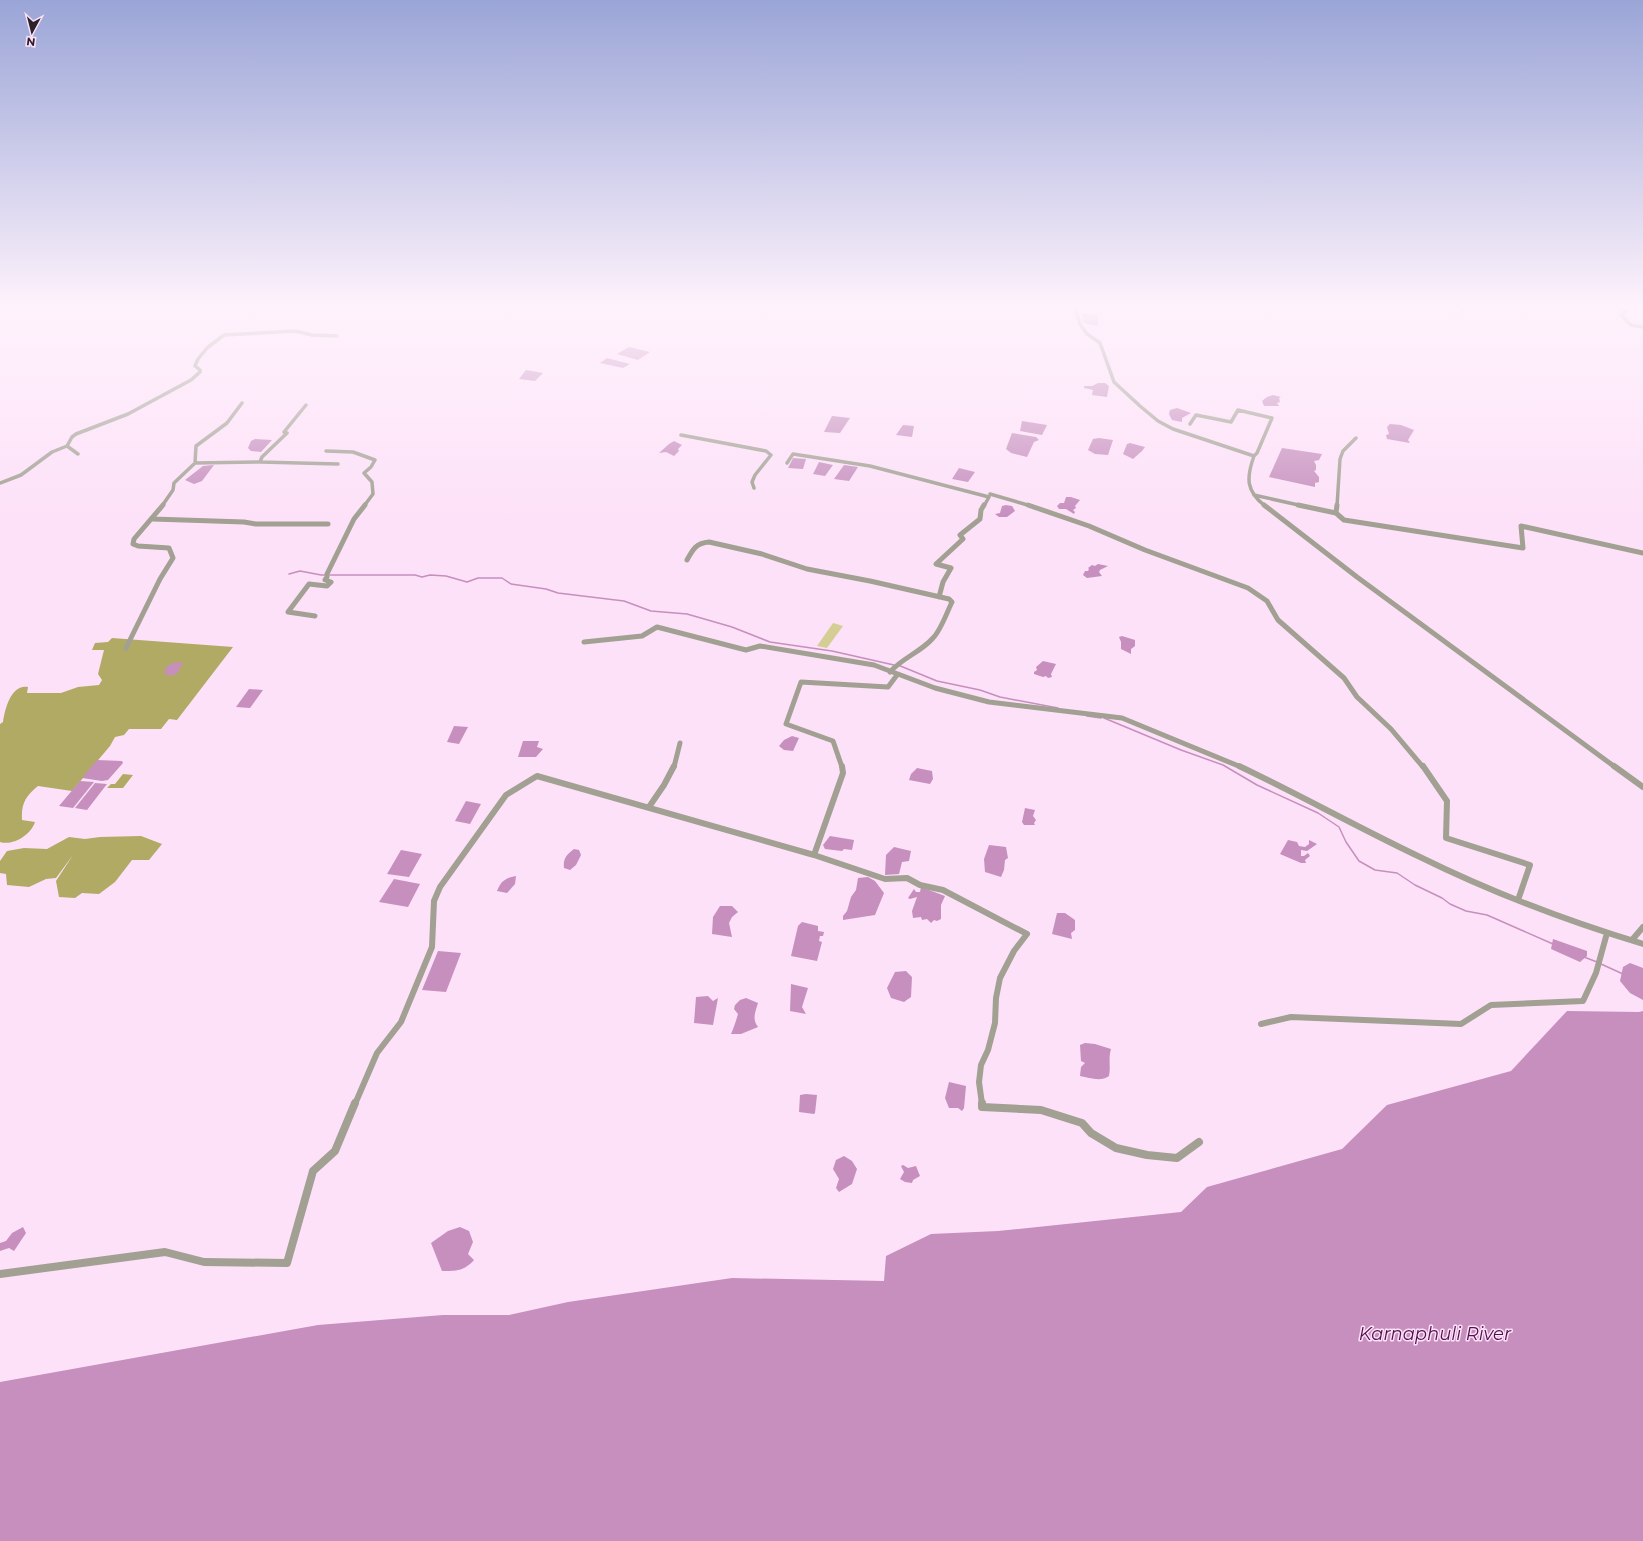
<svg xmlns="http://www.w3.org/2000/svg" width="1643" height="1541" viewBox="0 0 1643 1541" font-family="Montserrat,sans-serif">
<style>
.green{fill:#d4ce94}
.forest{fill:#b1aa64}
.water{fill:#c68fbe}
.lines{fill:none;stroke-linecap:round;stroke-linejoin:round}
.stream-far1{stroke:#c68fbe;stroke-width:1}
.stream{stroke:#c68fbe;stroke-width:1.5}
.street-far3{stroke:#a1a092;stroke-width:3.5}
.street-far2{stroke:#a1a092;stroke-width:5}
.street-far1{stroke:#a1a092;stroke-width:6}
.street{stroke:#a1a092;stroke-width:8}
.labels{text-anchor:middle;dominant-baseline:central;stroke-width:3;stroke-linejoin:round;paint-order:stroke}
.near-water-label{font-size:18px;font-style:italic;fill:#51104c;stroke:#fde1f8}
</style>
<rect width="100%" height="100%" fill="#fde1f8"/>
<path class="green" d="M833,623L843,626L827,648L817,646Z"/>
<path class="forest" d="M112,638L233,647L177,720L169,719L161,729H129L124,735L115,737L110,746L72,791L38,786C26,796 21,803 22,820L35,822C31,835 13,846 0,842V724L3,722C5,709 11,684 28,687L27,693H61L78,687L99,685L102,680L98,674L104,650H92L95,643L108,642Z
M123,774L133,775L123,788H107L111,784H115Z
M141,836L162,844L149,860H132L115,882L99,894L82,893L75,898L59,897L56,881L73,855L56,878L46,879L29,887L7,885L6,874L0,873V861L7,851L24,848L47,849L69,837L85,839L100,837Z"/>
<path class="water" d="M1082,314L1098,315V326L1086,324L1082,321L1084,319Z
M629,347L650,352L638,360L617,354Z
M607,358L630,364L623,368L600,363Z
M526,370L543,373L535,381L519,379Z
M1098,383H1105L1109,386L1107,397L1092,395L1093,390L1084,388V386H1092Z
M1273,395L1281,397L1279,398L1280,402L1277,403L1279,406H1264L1262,401L1267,397Z
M1177,408L1191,413L1182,418V422L1172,420L1169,414L1170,410Z
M832,416L850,418L840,433L824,432Z
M1022,421L1047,425L1042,435L1020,431Z
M1390,424L1401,425L1414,430L1408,440L1410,443L1387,439L1386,435L1389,434L1387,427Z
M903,425L914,426L912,437L896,435Z
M1012,433L1036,437L1039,440L1034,442L1027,457L1011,453L1006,449Z
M1099,438L1113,440L1108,455L1095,454L1088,450L1093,439Z
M255,439L272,440L261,452L251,451L248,448L251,441Z
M674,441L682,445L678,449L679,451L674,456L666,452L659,453L669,444Z
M1130,443L1145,447L1142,451L1133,459L1123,454L1127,444Z
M1282,448L1322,454L1319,460L1314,461L1316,465V470L1314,471L1319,477V482L1315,483V487L1269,477Z
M793,458L806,459L803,469L788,468Z
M819,462L833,465L825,476L813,474Z
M214,465L202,481L194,484L185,480L203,466Z
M844,465L858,467L849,481L834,479Z
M959,468L975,472L968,482L952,479Z
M1066,497H1071L1080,500L1075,506L1076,508L1073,510L1075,512L1074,514L1066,509H1059L1057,506L1060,503H1064Z
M1006,505L1012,506L1015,511L1007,517H999L995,514L1000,513L1002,506Z
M1098,564L1108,566L1100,570L1099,572L1102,576L1087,578L1083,575L1085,571H1088L1089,569L1088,568L1092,565L1095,566Z
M1122,636L1135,640V646L1131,649V654L1121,649V642L1119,637Z
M1043,661L1056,664L1051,674L1052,677L1048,678L1046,676L1043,677L1034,674V672L1037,670L1036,667Z
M179,662L184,665L179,667V671C176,676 170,676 165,674C164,666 172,663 179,662Z
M249,689L263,690L250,708L236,707Z
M454,726L468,727L459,744L447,742Z
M792,736L799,738L793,751L784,750L779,746L784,740Z
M523,741H539L537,747L543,749L536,757H518Z
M97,760L122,761L123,763L108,780L102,781L82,778Z
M917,768L932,771L933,779L930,784L909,780L911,774Z
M80,781L94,782L73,808L59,806Z
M95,783L107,784L87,810L75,808Z
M466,801L481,804L470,824L455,821Z
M1025,808L1035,810L1033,816L1036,820L1034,823L1035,825H1024L1022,822Z
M830,836L854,840L852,850L844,849L842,851L825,849L823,845Z
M1288,840L1297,842L1299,846L1305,847L1309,844V840L1317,844L1307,851L1301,850V856H1304L1308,853L1310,856L1305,860L1306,863H1301L1280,854Z
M989,845L1006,847L1008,858L1005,860L1004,870L1001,877L985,872L984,859Z
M894,847L911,851L909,861L902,862L899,874L885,875L886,855Z
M574,849L579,850L581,855L576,865L570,870L564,868C563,859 566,855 574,849Z
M401,850L422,854L409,877L387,874Z
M516,876L515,884L507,893L497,891C501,881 505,878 516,876Z
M868,877L875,881L884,893L875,915L843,920V916L847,911L851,897L856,890L858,878Z
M394,879L420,884L408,907L379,902Z
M921,887L945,896L941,905V919L937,921L934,920L931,923L927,919L922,920L921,917L913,918L912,911L917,897L910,899L908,898L914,889L916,892H920Z
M720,906H732L738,912L732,917L729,923L732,937L712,934L713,917Z
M1057,913H1065L1075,920V930L1071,933L1072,939L1052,934Z
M802,922L818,926V931L824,932L823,936H820L819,941L822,942L817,961L791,956L798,926Z
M1553,939L1587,951V956L1580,962L1551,949Z
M438,951L461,953L446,992L422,990Z
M1630,963L1643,968V1000L1630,993L1620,981L1623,967Z
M906,971L912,977L911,997L904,1002L891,998L887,988L895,972Z
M791,984L808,988L802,1007L806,1014L790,1011Z
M708,996L713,1001L718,998L713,1025L694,1023L696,997Z
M746,998L758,1003C755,1013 752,1019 758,1027L741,1034H731C734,1027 736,1021 738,1014L734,1009L735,1005L740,1000Z
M1567,1011L1639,1012L1643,1011V1541H0V1382L318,1325L443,1315H509L568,1302L732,1278L884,1281L886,1256L931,1234L998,1231L1181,1212L1207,1187L1342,1149L1387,1105L1511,1071Z
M1085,1043L1095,1044L1111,1049C1108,1059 1111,1066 1109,1076C1101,1082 1090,1078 1080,1076L1081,1067L1085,1063L1081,1061L1080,1045Z
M949,1082L966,1086L964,1108L962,1111L958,1108H949L945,1098Z
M806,1094L817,1095L815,1113L814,1114L799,1112L800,1095Z
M844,1156L852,1161L857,1169L852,1184L839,1192L836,1188L839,1179L833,1169L836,1160Z
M903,1165L908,1168L916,1166L920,1176L913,1180L912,1183L905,1182L900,1179L904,1172L901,1166Z
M23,1227L26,1233L14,1251L9,1248L0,1251V1243L6,1241L12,1233Z
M460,1227L469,1231L473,1242L468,1254L474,1260C464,1271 457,1271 442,1271L431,1243L448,1231Z"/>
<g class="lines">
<path class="stream-far1" d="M1452,304L1464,310L1462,313L1455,315"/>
<path class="stream" d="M289,574L300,571L321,575H415L422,577L430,575L446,576L467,582L478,578H502L511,584L546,589L558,593L624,601L651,611L687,614L732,627L770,642L832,651L894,665
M898,665L937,681L980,690L1000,697L1058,708
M1087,716L1101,718
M1104,718L1181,750L1223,765L1257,785L1318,813L1339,827L1346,842L1359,861L1375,870L1397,873L1415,885L1442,898L1450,904L1466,911L1487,915L1553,944
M1584,957L1597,962
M1601,964L1623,974"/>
<path class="street-far3" d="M1074,304L1080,324L1087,334L1100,343L1114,382L1140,406L1158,421L1173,429L1254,456C1246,478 1246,491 1265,506
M1614,304L1626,312L1621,315L1631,325L1643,327
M1190,424L1196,415L1231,422L1238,410L1272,418L1257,453L1254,456
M681,435L766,451L771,455L755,475L752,482L754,488
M67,446L78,454
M326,451L353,452L375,460L371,467L364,473L372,482L373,494L364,506
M260,462L262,457L287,433L284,432L306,405
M195,463L260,462L338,464
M787,463L793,454L870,466L989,497L984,506
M0,483L21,475L52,452L67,446L72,437L76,434L128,414L191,380L200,372V370L195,366L198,359L207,348L224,335L295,331L312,335L337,336
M990,494L1031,506
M1254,495L1303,506
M162,506L173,490L174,483L195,463L196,446L227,423L242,403
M1337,506L1340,459L1343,451L1356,438"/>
<path class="street-far2" d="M1028,505L1089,526L1145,550L1248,588L1267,601L1278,620L1344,678L1357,697L1391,729L1423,767
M1264,505L1357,577L1615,767
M1298,505L1336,513L1344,520L1523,548L1521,526L1643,553
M1336,513L1337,505
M153,519L244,522L256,524H328
M687,560C693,549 696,543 709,542L762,554L807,569L870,581L949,599L952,602C947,612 941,630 933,638C921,652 902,658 890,672
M327,574L354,519L365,505
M939,597L943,582L951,568L936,564L963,539L960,535L980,519L981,510L984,505
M315,616L288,612L309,584L327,586L331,582L325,580L327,577
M584,642L642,636L657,627L746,650L760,646L874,665L935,688L989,702L1122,718L1241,767
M126,648L160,579L173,558L169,548L138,546L133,544L134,539L163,505
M674,767L680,743
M842,767L833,741L786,724L801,682L888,687L897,675"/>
<path class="street-far1" d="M1239,766C1300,795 1359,828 1420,857C1491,892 1567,921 1643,944
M1423,766L1447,801L1446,838L1530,865L1518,900
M1614,766L1643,787
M649,807L664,785L674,766
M814,855L885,879L907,878L920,885L943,890L1027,934L1014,951L1000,978L996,998L995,1023L988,1050L981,1065L979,1082L982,1104
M1632,940L1643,927
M1261,1024L1291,1017L1461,1024L1491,1005L1583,1001L1596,973L1607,933
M355,1104L377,1053L401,1022L432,947L434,901L440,887L506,795L537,776L814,855L843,773L842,766"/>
<path class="street" d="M982,1103V1107L1041,1110L1082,1123L1091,1133L1116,1148L1147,1155L1177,1158L1199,1142
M0,1274L165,1252L204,1262L287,1263L313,1171L335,1151L355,1103"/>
</g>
<linearGradient id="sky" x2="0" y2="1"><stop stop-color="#9aa5d7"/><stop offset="0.59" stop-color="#fef2fc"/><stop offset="1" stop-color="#fef2fc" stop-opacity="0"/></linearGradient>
<rect width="1643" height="519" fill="url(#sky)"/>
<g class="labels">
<g class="near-water-label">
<text x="1435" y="1334">Karnaphuli River</text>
</g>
</g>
<g transform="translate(32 32) rotate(187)" stroke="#fde1f8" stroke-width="3" paint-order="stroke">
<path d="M0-3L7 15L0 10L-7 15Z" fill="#2b212a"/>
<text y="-6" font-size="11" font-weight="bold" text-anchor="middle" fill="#2b212a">N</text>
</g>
</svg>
